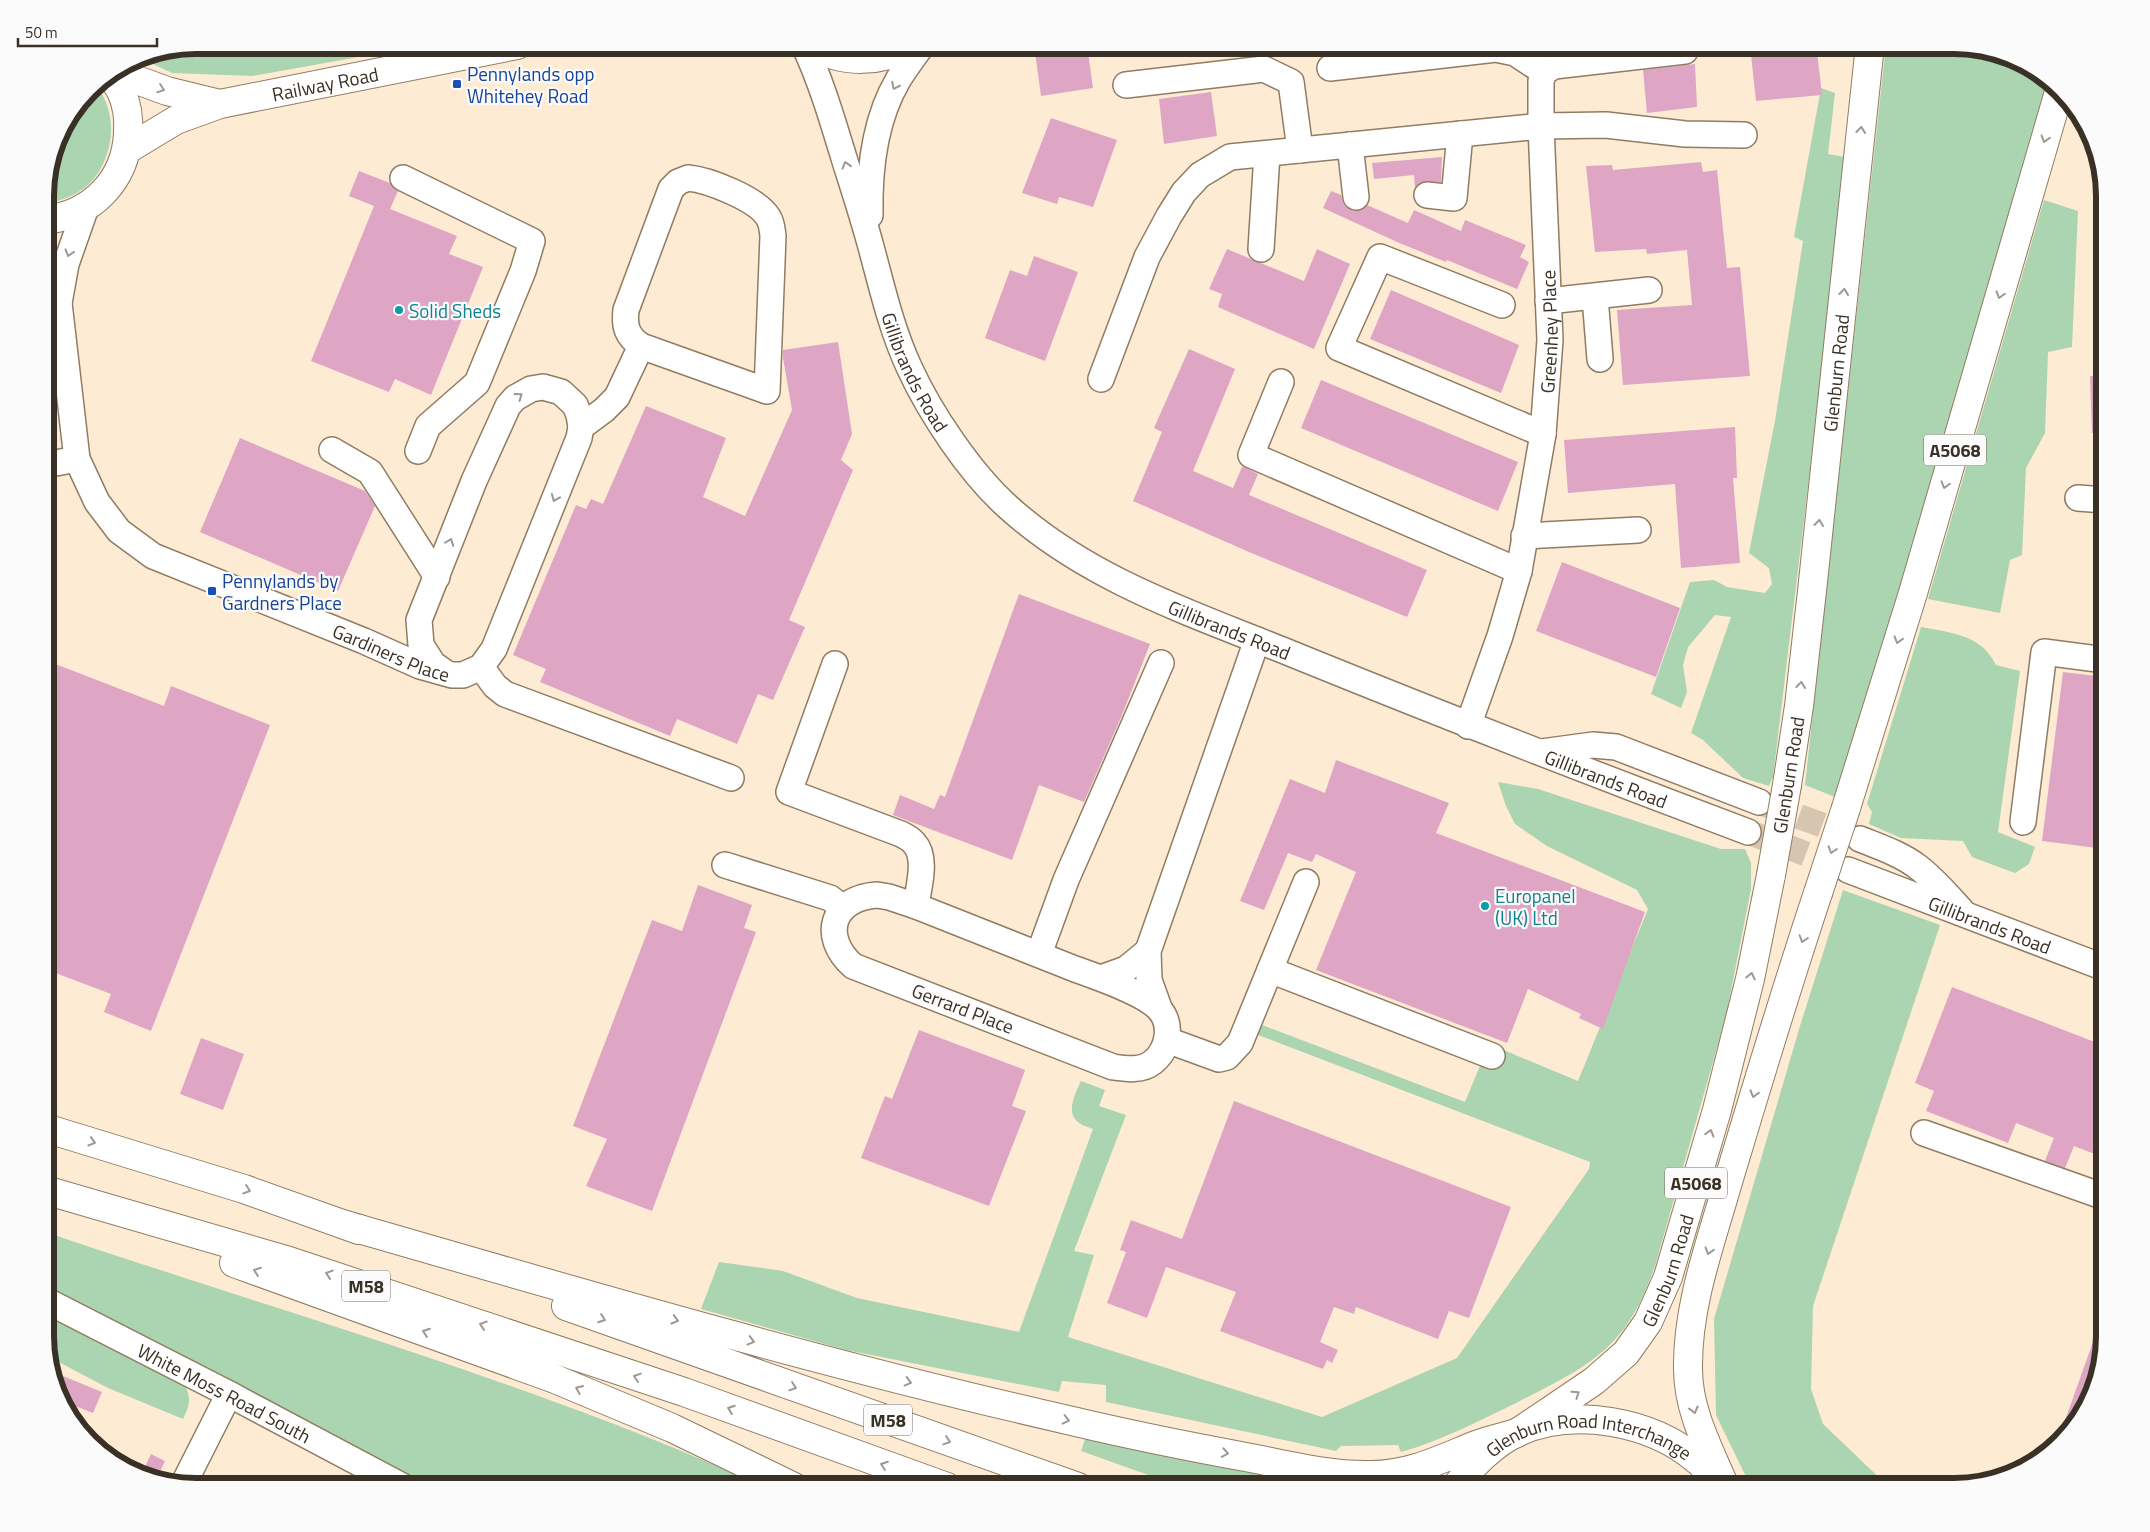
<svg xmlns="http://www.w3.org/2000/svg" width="2150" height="1532" viewBox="0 0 2150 1532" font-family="'Titillium Web',sans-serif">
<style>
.green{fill:#abd4b0}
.building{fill:#dfa5c5}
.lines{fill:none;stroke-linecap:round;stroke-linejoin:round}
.minor-tunnel{stroke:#d6c6b1;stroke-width:25;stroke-dasharray:25 12;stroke-linecap:butt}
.minor-casing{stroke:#907c62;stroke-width:28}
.major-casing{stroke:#907c62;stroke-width:30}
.highway-casing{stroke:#907c62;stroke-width:30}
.minor{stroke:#fff;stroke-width:25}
.major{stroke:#fff;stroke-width:28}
.highway{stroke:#fff;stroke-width:28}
.major-bridge-casing{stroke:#907c62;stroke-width:30;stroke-linecap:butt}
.major-bridge{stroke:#fff;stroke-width:28}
.oneway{stroke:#9c9892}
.transit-dot{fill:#1a4fb4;stroke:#fbfbfb;stroke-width:2}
.culture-dot{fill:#0f9aa8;stroke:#fbfbfb;stroke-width:2}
.labels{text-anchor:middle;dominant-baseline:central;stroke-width:4.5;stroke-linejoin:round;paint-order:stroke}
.shield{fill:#fbfbfb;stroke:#746e66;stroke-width:1}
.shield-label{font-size:18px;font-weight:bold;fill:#3a3126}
.transit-label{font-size:19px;fill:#164399;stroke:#fbfbfb;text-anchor:start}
.street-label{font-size:19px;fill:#3a3126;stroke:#fbfbfb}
.culture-label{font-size:19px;fill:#0d838f;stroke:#fbfbfb;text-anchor:start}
.rim{fill:none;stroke:#3a3126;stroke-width:6}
</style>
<rect width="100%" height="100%" fill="#fdebd4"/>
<path class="green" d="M196,45H425L252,76L172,73L138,57Z
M1886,45H1954L2002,53L2046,76L2054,86L1840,799L1805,785Z
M96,85C119,114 115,159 88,185C76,196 61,200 45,204V187L57,138L89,89Z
M1821,88L1835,93L1828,154L1845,157L1809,478L1773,777L1769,786L1743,778L1703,740L1691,733L1731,617L1715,615L1688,647L1683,665L1687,692L1681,708L1651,694L1690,582L1714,580L1727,587L1765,593L1772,584L1769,568L1749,553L1775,421L1803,241L1794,237Z
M2044,200L2078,211L2072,347L2048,352L2045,433L2026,468L2022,555L2010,560L2000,613L1928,599Z
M1921,627C1951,633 1981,634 1996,665L2020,671L1998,832L2035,847L2029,864L2015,873L1972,857L1963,841L1901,838L1869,824L1872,812L1867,804Z
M1498,782L1538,789L1721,849H1745L1751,863V889L1726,1016L1655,1266C1646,1291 1636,1315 1618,1336C1593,1366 1554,1383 1520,1401C1481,1420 1443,1440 1401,1452L1398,1445L1341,1446L1336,1451L1106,1402V1385L1062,1381L1059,1392L846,1350L701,1309L719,1262L783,1271L857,1298L1019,1332L1093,1129C1089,1127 1082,1126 1078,1122C1065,1112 1076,1092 1081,1081L1105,1090L1099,1106L1126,1115L1074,1251L1094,1255L1068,1337L1322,1417L1457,1358L1589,1169L1590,1162L1253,1033L1257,1023L1465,1102L1489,1044L1578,1081L1648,909L1637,890L1547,846L1515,824L1506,806Z
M1843,890L1940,925L1813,1306L1811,1389L1823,1424L1889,1487H1751L1716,1415L1714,1319L1800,1026Z
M45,1232C205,1286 366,1334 525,1391C605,1420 685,1450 762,1487H417L45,1302Z
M45,1314L185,1386C192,1399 189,1407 183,1419L108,1388L49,1357L45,1345Z
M1086,1436L1357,1487H1182L1081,1451Z"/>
<path class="building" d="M1034,45H1087L1093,88L1041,96Z
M1750,45H1803L1804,52L1817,51L1822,95L1756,101Z
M1695,64L1697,107L1647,113L1643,70Z
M1211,92L1217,136L1164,144L1159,99Z
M1051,118L1117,140L1093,207L1059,197L1057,204L1022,193Z
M1442,157L1441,182H1422L1415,188L1414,175L1374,179L1372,163Z
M1701,162L1703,172L1717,170L1727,268L1740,267L1750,376L1623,385L1617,310L1692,305L1687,250L1647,254L1646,249L1595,252L1586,166L1612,165L1613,170Z
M359,171L390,183L398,191L390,209L457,236L449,254L483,267L431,395L395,379L389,392L311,361L374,206L349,196Z
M1331,191L1341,195L1344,205L1351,210L1358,211L1367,205L1408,223L1414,210L1461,231L1465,220L1526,245L1520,257L1529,262L1517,289L1447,260L1446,262L1397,242L1323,208Z
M1227,249L1304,281L1317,249L1350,264L1314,349L1218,307L1222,294L1209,289Z
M1034,256L1078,272L1045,361L985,338L1010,270L1027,276Z
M1391,290L1519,345L1501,393L1370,339Z
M838,342L852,434L841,460L853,470L789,620L805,627L773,700L758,694L737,744L677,719L670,736L540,682L546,669L513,655L576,505L586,509L591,499L603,504L646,406L726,438L703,497L745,516L792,410L783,358V350Z
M1189,349L1235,369L1193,471L1233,488L1242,467H1244L1258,474L1249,495L1427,570L1407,617L1249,552L1133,501L1162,432L1154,428Z
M2105,375V433H2092L2090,376Z
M1321,380L1518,462L1498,511L1301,428Z
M1735,427L1737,478H1733L1740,563L1681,568L1675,484L1568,493L1564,440Z
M240,438L365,491L375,506L338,591L200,532Z
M1562,562L1680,608L1656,677L1536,631Z
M1019,594L1150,644L1122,715L1084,802L1039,785L1012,860L893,815L900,795L934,809L940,795L945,797Z
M45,660L164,706L171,686L270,725L151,1031L104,1012L111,994L45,969Z
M2063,672L2105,677V849L2042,841Z
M1336,760L1449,803L1436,833L1645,912L1603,1029L1579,1018L1581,1014L1528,989L1507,1043L1316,970L1356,872L1316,854L1312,862L1288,853L1264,910L1240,901L1290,779L1325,793Z
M698,885L752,905L744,928L756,932L652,1211L586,1186L607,1139L573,1126L652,920L682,931Z
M1952,987L2105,1046V1158L2074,1146L2065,1168L2045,1161L2054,1138L2016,1123L2008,1143L1926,1111L1934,1091L1915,1083Z
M919,1030L1025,1070L1012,1106L1026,1111L989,1206L861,1158L885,1096L892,1099Z
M201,1038L244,1054L223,1110L180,1094Z
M1234,1101L1511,1207L1469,1318L1449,1311L1438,1339L1356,1307L1354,1314L1334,1307L1320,1342L1338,1350L1332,1363L1327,1360L1323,1369L1220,1331L1236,1292L1166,1267L1147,1318L1107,1303L1126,1252L1120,1250L1131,1220L1182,1239Z
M2099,1325L2105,1326V1336L2097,1384L2074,1428L2058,1440Z
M53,1372L102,1392L93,1413L62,1401Z
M151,1454L165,1461L156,1480L141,1475Z"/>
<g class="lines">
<path class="minor-tunnel" d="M1764,804L1858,838
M1748,832L1846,869"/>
<defs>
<g id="minor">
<path id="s1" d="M804,45C821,81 832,119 844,158C853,187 863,217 871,247C882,287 891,328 909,367C930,413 970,473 1008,507C1092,583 1200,616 1302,658C1450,718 1599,776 1748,832"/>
<path d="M1330,68L1496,49L1515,53L1544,72"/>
<path d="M1126,85L1264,69L1291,82L1300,150"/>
<path d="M1350,145L1356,197"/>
<path d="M403,178L532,241L523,271L477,383L428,426L418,451"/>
<path d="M688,178C709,180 757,199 768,217C772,223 772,229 773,236L767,391L641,346C627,336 624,327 626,310L671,189L678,182Z"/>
<path d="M1427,195L1454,198L1460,134"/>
<path d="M870,215C869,169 874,121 898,80C905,68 914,57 922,45"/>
<path d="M1261,249L1267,154"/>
<path id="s2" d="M45,267L59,303L77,459L97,502L119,531L153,556L364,641L420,666L452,675H463L481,667L494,649L579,438L581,427L579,415L575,405L561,392L543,387L531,389L515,398L508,406L474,481L419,620L421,645L433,664L443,671"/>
<path d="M1595,297L1600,359"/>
<path d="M1548,301L1649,290"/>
<path d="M59,303L66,264L86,207"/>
<path d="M1502,305L1380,257L1339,348L1543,434"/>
<path d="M1101,379L1147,257L1169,216L1184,192L1200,175L1230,157L1541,126L1606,125L1685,134L1744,135"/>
<path d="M1281,382L1251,455L1519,571"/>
<path d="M581,427L604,410L617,397L641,346"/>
<path d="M332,450L370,472L437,577"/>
<path d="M45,465L77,459"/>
<path d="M2078,498L2105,500"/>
<path d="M1524,536L1638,530"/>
<path d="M835,664L789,792L901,834C905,836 911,839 914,843C928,858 918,888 916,906"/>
<path d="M481,667L495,686L505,694L731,778"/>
<path id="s3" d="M1468,726L1500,636L1519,571L1543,434L1550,340L1541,126V81L1544,72L1554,66L1685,51"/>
<path d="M1541,752L1593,745L1616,747L1759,802"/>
<path d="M2023,822L2044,652L2105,660"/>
<path d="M1860,839C1880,847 1901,854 1918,867C1935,880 1948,896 1962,911"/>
<path d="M725,865L830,898L843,908"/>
<path id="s4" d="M1848,870L2105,968"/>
<path d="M877,895L889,897L916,906C969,927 1022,948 1075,969C1097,977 1142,992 1158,1008C1173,1023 1169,1049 1153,1062C1142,1071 1127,1069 1113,1067L853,966C820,936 832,898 877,895Z"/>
<path d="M1039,954L1066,880L1161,663"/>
<path d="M1270,970L1492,1056"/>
<path d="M1101,978L1126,969L1148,951"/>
<path d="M1159,1008L1149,980L1148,951L1257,640"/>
<path d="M1167,1040L1219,1059L1227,1057L1240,1043L1306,882"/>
<path d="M1924,1133L2105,1197"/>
<path id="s5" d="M45,1300L229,1394L404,1487"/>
<path d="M183,1485L229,1394"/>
</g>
<g id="major">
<path d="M811,45C844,65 881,62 915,45"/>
<path d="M115,72L167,91L220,104"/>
<path id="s6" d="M128,149L176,120L220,104L517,45"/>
<path d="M45,220C92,215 126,180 128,133C129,120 127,104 121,91C118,86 114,80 111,75"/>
<path id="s7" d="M1787,785L1799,706L1812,591L1870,45"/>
<path d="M1846,808L1913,593L2059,92"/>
<path id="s8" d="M1520,1431L1594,1381L1626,1353L1648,1322L1668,1277L1717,1110L1750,979L1771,875"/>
<path id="s9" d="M1456,1487C1471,1466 1494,1443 1518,1432C1574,1407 1651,1421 1697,1460C1705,1466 1711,1475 1718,1482"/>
<path d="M1725,1487C1709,1449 1688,1411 1688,1369C1687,1305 1711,1242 1728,1182C1757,1085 1786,989 1818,893"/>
</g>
<path id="highway" d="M45,1128L244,1189L359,1230
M45,1190L289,1261L684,1392L947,1487
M342,1224C584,1294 826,1365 1072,1421C1131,1435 1191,1447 1251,1458C1291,1466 1331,1476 1371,1475C1410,1475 1441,1459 1476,1445C1489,1440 1503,1437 1517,1433
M234,1263L555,1379L672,1428L794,1487
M566,1306L1078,1487"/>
</defs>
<use href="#minor" class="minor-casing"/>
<use href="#major" class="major-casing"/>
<use href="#highway" class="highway-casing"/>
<use href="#minor" class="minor"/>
<use href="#major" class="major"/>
<use href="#highway" class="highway"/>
<defs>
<path id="major-bridge" d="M1771,875L1787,785
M1818,893L1846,808"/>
</defs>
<use href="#major-bridge" class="major-bridge-casing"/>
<use href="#major-bridge" class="major-bridge"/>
</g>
<defs><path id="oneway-chevron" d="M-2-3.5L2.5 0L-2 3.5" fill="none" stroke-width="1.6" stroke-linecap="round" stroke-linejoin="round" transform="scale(1.25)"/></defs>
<g class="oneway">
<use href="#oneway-chevron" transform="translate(895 86) rotate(117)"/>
<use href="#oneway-chevron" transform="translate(161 89) rotate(19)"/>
<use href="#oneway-chevron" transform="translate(1861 130) rotate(-84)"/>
<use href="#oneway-chevron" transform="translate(2045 139) rotate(106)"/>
<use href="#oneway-chevron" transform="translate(846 165) rotate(-107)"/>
<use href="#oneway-chevron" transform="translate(69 253) rotate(107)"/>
<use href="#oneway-chevron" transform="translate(1844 292) rotate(-84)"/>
<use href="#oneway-chevron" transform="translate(2000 295) rotate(106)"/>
<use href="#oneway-chevron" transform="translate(519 396) rotate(-36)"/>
<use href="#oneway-chevron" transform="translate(1945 485) rotate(106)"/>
<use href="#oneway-chevron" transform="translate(555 498) rotate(112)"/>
<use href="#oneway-chevron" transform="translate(1819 523) rotate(-84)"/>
<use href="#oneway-chevron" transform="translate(450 542) rotate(-69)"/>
<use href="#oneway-chevron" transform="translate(1898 640) rotate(107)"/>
<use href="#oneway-chevron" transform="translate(1801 685) rotate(-83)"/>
<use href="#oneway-chevron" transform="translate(1832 850) rotate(108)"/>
<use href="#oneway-chevron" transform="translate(1803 939) rotate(108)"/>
<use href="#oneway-chevron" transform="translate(1751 976) rotate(-78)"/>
<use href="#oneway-chevron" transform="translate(1754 1094) rotate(106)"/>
<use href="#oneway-chevron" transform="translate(1710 1133) rotate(-74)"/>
<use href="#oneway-chevron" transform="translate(92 1142) rotate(17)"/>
<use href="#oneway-chevron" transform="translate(247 1190) rotate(19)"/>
<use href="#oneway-chevron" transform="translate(1709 1251) rotate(106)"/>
<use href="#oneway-chevron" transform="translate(257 1271) rotate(-160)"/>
<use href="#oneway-chevron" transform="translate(329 1274) rotate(-162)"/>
<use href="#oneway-chevron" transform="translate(602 1319) rotate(20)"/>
<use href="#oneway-chevron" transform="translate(675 1320) rotate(16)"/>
<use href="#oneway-chevron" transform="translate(483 1325) rotate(-162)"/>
<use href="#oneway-chevron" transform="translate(426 1332) rotate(-160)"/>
<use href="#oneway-chevron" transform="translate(751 1341) rotate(15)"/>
<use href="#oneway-chevron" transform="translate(637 1377) rotate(-161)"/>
<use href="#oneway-chevron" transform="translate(908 1382) rotate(15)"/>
<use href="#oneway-chevron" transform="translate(793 1387) rotate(19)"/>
<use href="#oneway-chevron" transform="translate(579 1389) rotate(-157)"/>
<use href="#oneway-chevron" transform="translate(1576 1394) rotate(-35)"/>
<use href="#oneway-chevron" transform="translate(731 1409) rotate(-160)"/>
<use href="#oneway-chevron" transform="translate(1694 1410) rotate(76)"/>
<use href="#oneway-chevron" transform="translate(1066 1420) rotate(13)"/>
<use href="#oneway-chevron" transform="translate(947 1441) rotate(19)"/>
<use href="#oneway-chevron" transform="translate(1225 1453) rotate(11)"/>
<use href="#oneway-chevron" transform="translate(884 1465) rotate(-160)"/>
</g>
<g class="transit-dot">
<rect x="452" y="79" width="10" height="10" rx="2.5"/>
<rect x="207" y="586" width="10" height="10" rx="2.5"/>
</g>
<g class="culture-dot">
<circle cx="399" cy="310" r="5"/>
<circle cx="1485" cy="906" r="5"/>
</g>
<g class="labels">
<g class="shield">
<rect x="1924" y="434.5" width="62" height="31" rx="4"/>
<rect x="1665" y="1167.5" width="62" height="31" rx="4"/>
<rect x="342" y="1270.5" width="48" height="31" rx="4"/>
<rect x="864" y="1404.5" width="48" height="31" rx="4"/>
</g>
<g class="shield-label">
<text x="1955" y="450">A5068</text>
<text x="1696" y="1183">A5068</text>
<text x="366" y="1286">M58</text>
<text x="888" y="1420">M58</text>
</g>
<g class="transit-label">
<text x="467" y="73">Pennylands opp<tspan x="467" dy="22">Whitehey Road</tspan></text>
<text x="222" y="580">Pennylands by<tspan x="222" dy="22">Gardners Place</tspan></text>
</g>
<g class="street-label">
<text stroke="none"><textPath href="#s6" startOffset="210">Railway Road</textPath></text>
<text stroke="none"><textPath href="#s3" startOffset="405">Greenhey Place</textPath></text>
<text stroke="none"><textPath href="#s1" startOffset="346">Gillibrands Road</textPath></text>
<text stroke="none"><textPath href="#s7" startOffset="415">Glenburn Road</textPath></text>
<text stroke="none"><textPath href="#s1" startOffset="766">Gillibrands Road</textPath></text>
<text stroke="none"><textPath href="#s2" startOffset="579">Gardiners Place</textPath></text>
<text transform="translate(1788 775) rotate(-81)">Glenburn Road</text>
<text stroke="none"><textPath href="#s1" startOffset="1171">Gillibrands Road</textPath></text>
<text stroke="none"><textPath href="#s4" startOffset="152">Gillibrands Road</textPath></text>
<text transform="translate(963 1008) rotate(21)">Gerrard Place</text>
<text stroke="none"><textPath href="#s8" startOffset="225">Glenburn Road</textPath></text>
<text stroke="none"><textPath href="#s5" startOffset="202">White Moss Road South</textPath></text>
<text stroke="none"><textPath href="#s9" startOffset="156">Glenburn Road Interchange</textPath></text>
</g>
<g class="culture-label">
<text x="409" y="310">Solid Sheds</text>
<text x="1495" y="895">Europanel<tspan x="1495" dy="22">(UK) Ltd</tspan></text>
</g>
</g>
<path d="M0 0H2150V1532H0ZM196 54H1954A142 142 0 0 1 2096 196V1336A142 142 0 0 1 1954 1478H196A142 142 0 0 1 54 1336V196A142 142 0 0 1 196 54Z" fill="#fbfbfb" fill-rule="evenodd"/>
<path class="rim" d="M196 54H1954A142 142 0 0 1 2096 196V1336A142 142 0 0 1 1954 1478H196A142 142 0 0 1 54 1336V196A142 142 0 0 1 196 54Z"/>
<path d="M18 38v8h139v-8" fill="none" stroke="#3a3126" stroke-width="2.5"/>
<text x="25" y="38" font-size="15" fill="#3a3126" stroke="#fbfbfb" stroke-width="4" paint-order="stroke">50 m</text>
</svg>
